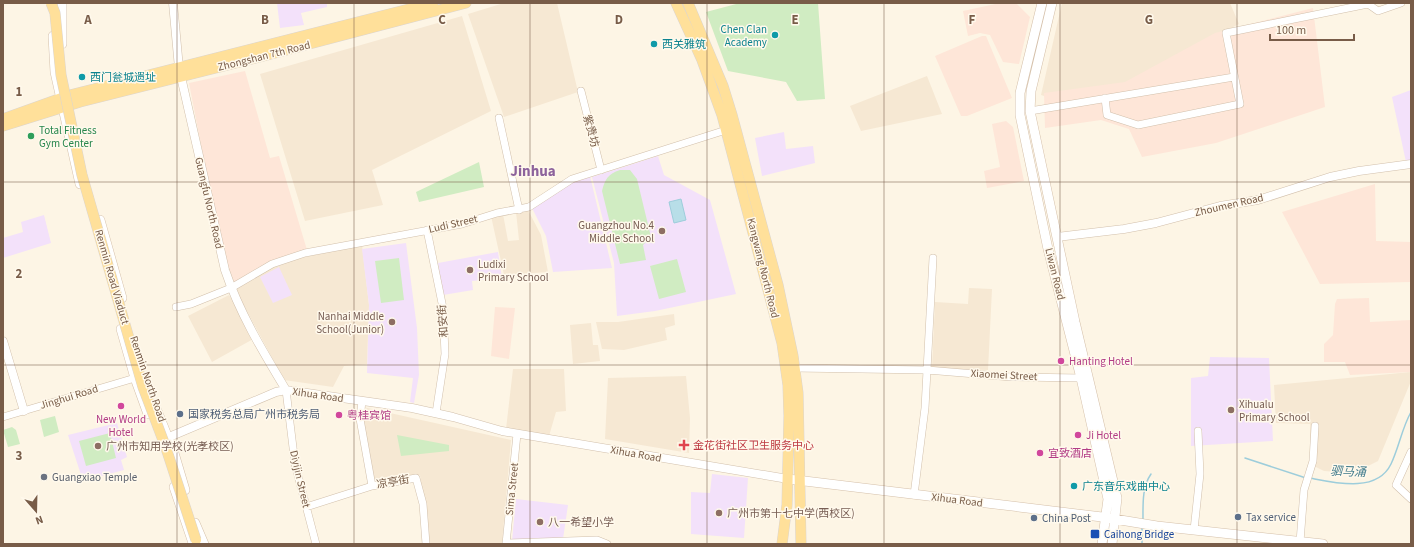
<svg xmlns="http://www.w3.org/2000/svg" width="1414" height="547" viewBox="0 0 1414 547" font-family="'Source Sans 3','Noto Sans SC',sans-serif">
<style>
.residential{fill:#f6e8d3}
.commercial{fill:#fee6d8}
.education{fill:#f3e1fa}
.green{fill:#d0ecc2}
.water{fill:#b8dee8;stroke:#9dcddb}
.lines{fill:none;stroke-linecap:round;stroke-linejoin:round}
.stream{stroke:#9dcddb;stroke-width:1.5}
.minor-casing{stroke:#d2c0ac;stroke-width:8}
.tertiary-casing{stroke:#d2c0ac;stroke-width:9}
.secondary-casing{stroke:#d5c0aa;stroke-width:10}
.primary-casing{stroke:#dcd5cf;stroke-width:11}
.minor{stroke:#fff;stroke-width:7}
.tertiary{stroke:#fff;stroke-width:8}
.secondary{stroke:#fff;stroke-width:9}
.primary{stroke:#ffe09a;stroke-width:10}
.primary-bridge-casing{stroke:#dcd5cf;stroke-width:11;stroke-linecap:butt}
.primary-bridge{stroke:#ffe09a;stroke-width:10}
.grid{fill:none;stroke:#785c48;stroke-width:1;stroke-opacity:0.55}
.culture-dot{fill:#0f9aa8;stroke:#fff9ec;stroke-width:1.5}
.leisure-dot{fill:#2e9e5b;stroke:#fff9ec;stroke-width:1.5}
.education-dot{fill:#8d6e63;stroke:#fff9ec;stroke-width:1.5}
.hotel-dot{fill:#d1479c;stroke:#fff9ec;stroke-width:1.5}
.service-dot{fill:#5c6f8a;stroke:#fff9ec;stroke-width:1.5}
.health-dot{fill:#e0444e;stroke:#fff9ec;stroke-width:1.5}
.worship-dot{fill:#6b7280;stroke:#fff9ec;stroke-width:1.5}
.transit-dot{fill:#1a4fb4;stroke:#fff9ec;stroke-width:1.5}
.labels{text-anchor:middle;dominant-baseline:central;stroke-width:3;stroke-linejoin:round;paint-order:stroke}
.culture-label{font-size:11px;fill:#0d838f;stroke:#fff9ec;text-anchor:start}
.street-label{font-size:11px;fill:#785c48;stroke:#fff9ec}
.leisure-label{font-size:11px;fill:#27864d;stroke:#fff9ec;text-anchor:start}
.education-label{font-size:11px;fill:#785e54;stroke:#fff9ec;text-anchor:start}
.hotel-label{font-size:11px;fill:#b23c85;stroke:#fff9ec;text-anchor:start}
.service-label{font-size:11px;fill:#4e5e75;stroke:#fff9ec;text-anchor:start}
.health-label{font-size:11px;fill:#be3a42;stroke:#fff9ec;text-anchor:start}
.worship-label{font-size:11px;fill:#5b616d;stroke:#fff9ec;text-anchor:start}
.transit-label{font-size:11px;fill:#164399;stroke:#fff9ec;text-anchor:start}
.water-label{font-size:12px;font-style:italic;fill:#417b8c;stroke:#fff9ec}
.district-label{font-size:15px;font-weight:bold;fill:#8d639c;stroke:#fff9ec}
.grid-label{font-size:13px;text-anchor:middle;font-weight:bold;fill:#785c48;stroke:#fff9ec;stroke-width:3;stroke-linejoin:round;paint-order:stroke}
</style>
<rect width="100%" height="100%" fill="#fdf5e5"/>
<path class="residential" d="M504,3H557L578,92L504,117L468,14Z
M1062,3H1230L1239,24L1132,79L1121,91L1060,101L1041,95Z
M462,16L491,111L372,170L383,205L305,221L260,74Z
M927,76L942,114L861,131L850,106Z
M528,210L541,235L548,272L504,275L491,216L503,214L508,241L519,240L516,212Z
M362,245L369,305L367,364L344,366L333,387L284,380L235,289L269,269L296,259Z
M969,288L992,289L988,370L932,368L935,302L968,304Z
M229,295L255,338L212,362L188,316Z
M674,314L675,325L665,328L667,340L624,350L602,349L596,322H618Z
M591,323L593,345H598L600,361L573,364L570,325Z
M513,369H564L566,411L556,412L549,436L506,429Z
M1411,372V381L1378,461L1354,473L1324,471L1310,464V424L1276,423L1274,385Z
M686,376L690,418L689,453L605,439L608,378Z
M363,407L511,440L502,544H429L420,475L375,483L362,421Z"/>
<path class="commercial" d="M1000,3H1016L1030,17L1019,64L1003,62L990,35L980,33L968,36L963,11Z
M1313,8L1325,107L1216,143L1142,157L1129,129L1101,120L1045,128L1044,93L1125,82L1215,33Z
M982,36H986L1012,98L967,116H961L935,56Z
M245,71L270,158L279,156L307,250L233,284L218,233L189,83Z
M1006,121L1013,127L1024,181L987,188L984,171L1000,167L992,124Z
M1375,184L1376,241L1411,242V282L1320,284L1282,212Z
M1369,298L1370,322L1411,320V372L1350,375L1345,362H1324V344L1333,335L1335,304L1337,299Z
M495,307L515,308L509,359L491,356Z"/>
<path class="education" d="M277,3H327V7L301,13L304,25L280,28Z
M1411,90V162H1406L1392,97Z
M784,132L786,149L813,146L815,163L762,176L755,138Z
M658,156L664,175L710,200L736,294L655,311L617,316L614,263L592,177Z
M590,176L612,268L553,272L546,236L532,208L572,182Z
M44,215L51,243L3,258V238L23,232L21,222Z
M406,243L417,328L419,375L414,403L410,402L413,378L367,373L369,305L362,249Z
M498,252L502,278L472,281L473,290L443,295L438,263Z
M279,267L292,295L273,303L260,277Z
M1210,357L1269,358L1273,441L1191,446V378L1208,376Z
M117,423L127,457L121,460L124,470L83,481L68,435Z
M712,474L748,478L744,538L691,534V492L710,493Z
M516,499L568,505L563,539L512,541Z"/>
<path class="green" d="M740,3H818L825,99L797,101L786,82L728,71L706,12Z
M479,162L484,187L419,202L416,192Z
M620,170H630L637,179L651,237L643,245L646,260L620,264L602,191C605,179 608,174 620,170Z
M399,258L404,300L381,303L375,261Z
M677,259L686,292L659,299L650,266Z
M55,416L59,432L44,437L40,420Z
M12,427L16,430L20,444L8,447L3,430Z
M110,433L116,458L86,466L79,441Z
M397,435L449,445V451L401,456Z"/>
<path class="water" d="M681,199L686,220L674,223L669,202Z"/>
<g class="lines">
<path class="stream" d="M1245,458L1306,478
M1310,478C1336,483 1377,493 1391,464C1399,447 1402,428 1411,412
M1143,520C1143,504 1142,487 1151,474
M1142,544V528"/>
<defs>
<path id="minor" d="M581,91L601,170
M1105,98L1107,115L1138,125L1240,104L1226,33L1368,4L1378,11L1401,3
M1030,111L1234,77
M499,118L519,210
M427,230L443,308L445,354L436,413
M176,307L191,304L231,288L272,264L305,253L462,224L497,213L529,207L572,179L726,130
M795,368L927,370L1011,377L1081,378
M286,390L295,464L316,544
M362,401L360,419L372,486
M3,417L135,378
M1411,452L1396,485L1411,499
M914,495L925,408L933,258
M306,507L372,486L416,478L423,504L426,544
M1194,530L1200,474L1198,431
M1300,542L1304,490L1313,461L1315,426
M506,543L597,540L607,544
M506,544L517,434"/>
<path id="tertiary" d="M173,3L179,68L225,270C239,312 263,352 286,390
M1057,237L1124,229L1156,223L1220,206L1258,200L1330,177L1359,171L1411,164
M3,341L24,411
M162,440L276,392L286,390L412,408L453,417L502,431L788,479"/>
<path id="secondary" d="M62,3V44
M1042,3L1020,93V115L1048,249L1081,378L1108,499L1102,544
M1052,3L1031,91L1030,111L1075,322L1117,498L1112,544
M53,36L55,72L80,184
M100,220L122,298
M121,329L135,378L148,414
M156,408L174,453L185,490
M788,479L1102,517L1157,526L1323,544
M174,487L193,543
M195,523L204,544"/>
<path id="primary" d="M676,3L702,60L722,115L782,343L788,385L789,416L787,505L782,544
M688,3L723,86L732,115L778,285L793,356L798,393L801,544
M3,119L70,95L433,3
M3,126L80,102L275,53L466,3"/>
</defs>
<use href="#minor" class="minor-casing"/>
<use href="#tertiary" class="tertiary-casing"/>
<use href="#secondary" class="secondary-casing"/>
<use href="#primary" class="primary-casing"/>
<use href="#minor" class="minor"/>
<use href="#tertiary" class="tertiary"/>
<use href="#secondary" class="secondary"/>
<use href="#primary" class="primary"/>
<defs>
<path id="primary-bridge" d="M51,3L55,13L61,75L82,175L143,387L166,448L196,540"/>
</defs>
<use href="#primary-bridge" class="primary-bridge-casing"/>
<use href="#primary-bridge" class="primary-bridge"/>
</g>
<path class="grid" d="M177,3V544M354,3V544M530,3V544M707,3V544M884,3V544M1060,3V544M1237,3V544M3,182H1411M3,365H1411"/>
<g class="culture-dot">
<circle cx="775" cy="35" r="4"/>
<circle cx="654" cy="44" r="4"/>
<circle cx="82" cy="77" r="4"/>
<circle cx="1074" cy="486" r="4"/>
</g>
<circle class="leisure-dot" cx="31" cy="136" r="4"/>
<g class="education-dot">
<circle cx="662" cy="231" r="4"/>
<circle cx="470" cy="270" r="4"/>
<circle cx="392" cy="322" r="4"/>
<circle cx="1231" cy="410" r="4"/>
<circle cx="98" cy="446" r="4"/>
<circle cx="719" cy="513" r="4"/>
<circle cx="540" cy="522" r="4"/>
</g>
<g class="hotel-dot">
<circle cx="1061" cy="361" r="4"/>
<circle cx="121" cy="406" r="4"/>
<circle cx="339" cy="415" r="4"/>
<circle cx="1078" cy="435" r="4"/>
<circle cx="1040" cy="453" r="4"/>
</g>
<g class="service-dot">
<circle cx="180" cy="414" r="4"/>
<circle cx="1238" cy="517" r="4"/>
<circle cx="1034" cy="518" r="4"/>
</g>
<path class="health-dot" d="M682 439h4v4h4v4h-4v4h-4v-4h-4v-4h4z"/>
<circle class="worship-dot" cx="44" cy="477" r="4"/>
<rect class="transit-dot" x="1090" y="529" width="10" height="10" rx="2"/>
<g class="labels">
<g class="culture-label">
<text x="767" y="29" text-anchor="end">Chen Clan<tspan x="767" dy="13">Academy</tspan></text>
<text x="662" y="44">西关雅筑</text>
<text x="90" y="77">西门瓮城遗址</text>
<text x="1082" y="486">广东音乐戏曲中心</text>
</g>
<g class="street-label">
<text transform="translate(264 56) rotate(-14)">Zhongshan 7th Road</text>
<text transform="translate(591 131) rotate(75)">紫贵坊</text>
<text transform="translate(209 203) rotate(77)">Guangfu North Road</text>
<text transform="translate(1229 205) rotate(-13)">Zhoumen Road</text>
<text transform="translate(453 224) rotate(-13)">Ludi Street</text>
<text transform="translate(763 268) rotate(76)">Kangwang North Road</text>
<text transform="translate(1055 274) rotate(76)">Liwan Road</text>
<text transform="translate(112 277) rotate(74)">Renmin Road Viaduct</text>
<text transform="translate(443 321) rotate(-94)">和安街</text>
<text transform="translate(1004 375) rotate(3)">Xiaomei Street</text>
<text transform="translate(148 379) rotate(71)">Renmin North Road</text>
<text transform="translate(318 395) rotate(8)">Xihua Road</text>
<text transform="translate(69 397) rotate(-17)">Jinghui Road</text>
<text transform="translate(636 454) rotate(10)">Xihua Road</text>
<text transform="translate(300 479) rotate(77)">Diyijin Street</text>
<text transform="translate(393 482) rotate(-10)">凉亭街</text>
<text transform="translate(512 489) rotate(-84)">Sima Street</text>
<text transform="translate(957 500) rotate(7)">Xihua Road</text>
</g>
<g class="leisure-label">
<text x="39" y="130">Total Fitness<tspan x="39" dy="13">Gym Center</tspan></text>
</g>
<g class="education-label">
<text x="654" y="225" text-anchor="end">Guangzhou No.4<tspan x="654" dy="13">Middle School</tspan></text>
<text x="478" y="264">Ludixi<tspan x="478" dy="13">Primary School</tspan></text>
<text x="384" y="316" text-anchor="end">Nanhai Middle<tspan x="384" dy="13">School(Junior)</tspan></text>
<text x="1239" y="404">Xihualu<tspan x="1239" dy="13">Primary School</tspan></text>
<text x="106" y="446">广州市知用学校(光孝校区)</text>
<text x="727" y="513">广州市第十七中学(西校区)</text>
<text x="548" y="522">八一希望小学</text>
</g>
<g class="hotel-label">
<text x="1069" y="361">Hanting Hotel</text>
<text x="347" y="415">粤桂宾馆</text>
<text x="121" y="419" text-anchor="middle">New World<tspan x="121" dy="13">Hotel</tspan></text>
<text x="1086" y="435">Ji Hotel</text>
<text x="1048" y="453">宜致酒店</text>
</g>
<g class="service-label">
<text x="188" y="414">国家税务总局广州市税务局</text>
<text x="1246" y="517">Tax service</text>
<text x="1042" y="518">China Post</text>
</g>
<g class="health-label">
<text x="693" y="445">金花街社区卫生服务中心</text>
</g>
<g class="worship-label">
<text x="52" y="477">Guangxiao Temple</text>
</g>
<g class="transit-label">
<text x="1104" y="534">Caihong Bridge</text>
</g>
<g class="water-label">
<text transform="translate(1348 472) rotate(2)">驷马涌</text>
</g>
<g class="district-label">
<text x="533" y="171">Jinhua</text>
</g>
</g>
<g class="grid-label">
<text x="88" y="24">A</text>
<text x="265" y="24">B</text>
<text x="442" y="24">C</text>
<text x="619" y="24">D</text>
<text x="795" y="24">E</text>
<text x="972" y="24">F</text>
<text x="1149" y="24">G</text>
<text x="19" y="96">1</text>
<text x="19" y="278">2</text>
<text x="19" y="460">3</text>
</g>
<rect width="1414" height="547" fill="none" stroke="#785c48" stroke-width="8"/>
<g transform="translate(36 511) rotate(160)" stroke="#fff9ec" stroke-width="3" paint-order="stroke">
<path d="M0-3L7 15L0 10L-7 15Z" fill="#785c48"/>
<text y="-6" font-size="11" font-weight="bold" text-anchor="middle" fill="#785c48">N</text>
</g>
<path d="M1270 34v6h84v-6" fill="none" stroke="#785c48" stroke-width="2"/>
<text x="1276" y="34" font-size="12" fill="#785c48" stroke="#fff9ec" stroke-width="3" paint-order="stroke">100 m</text>
</svg>
